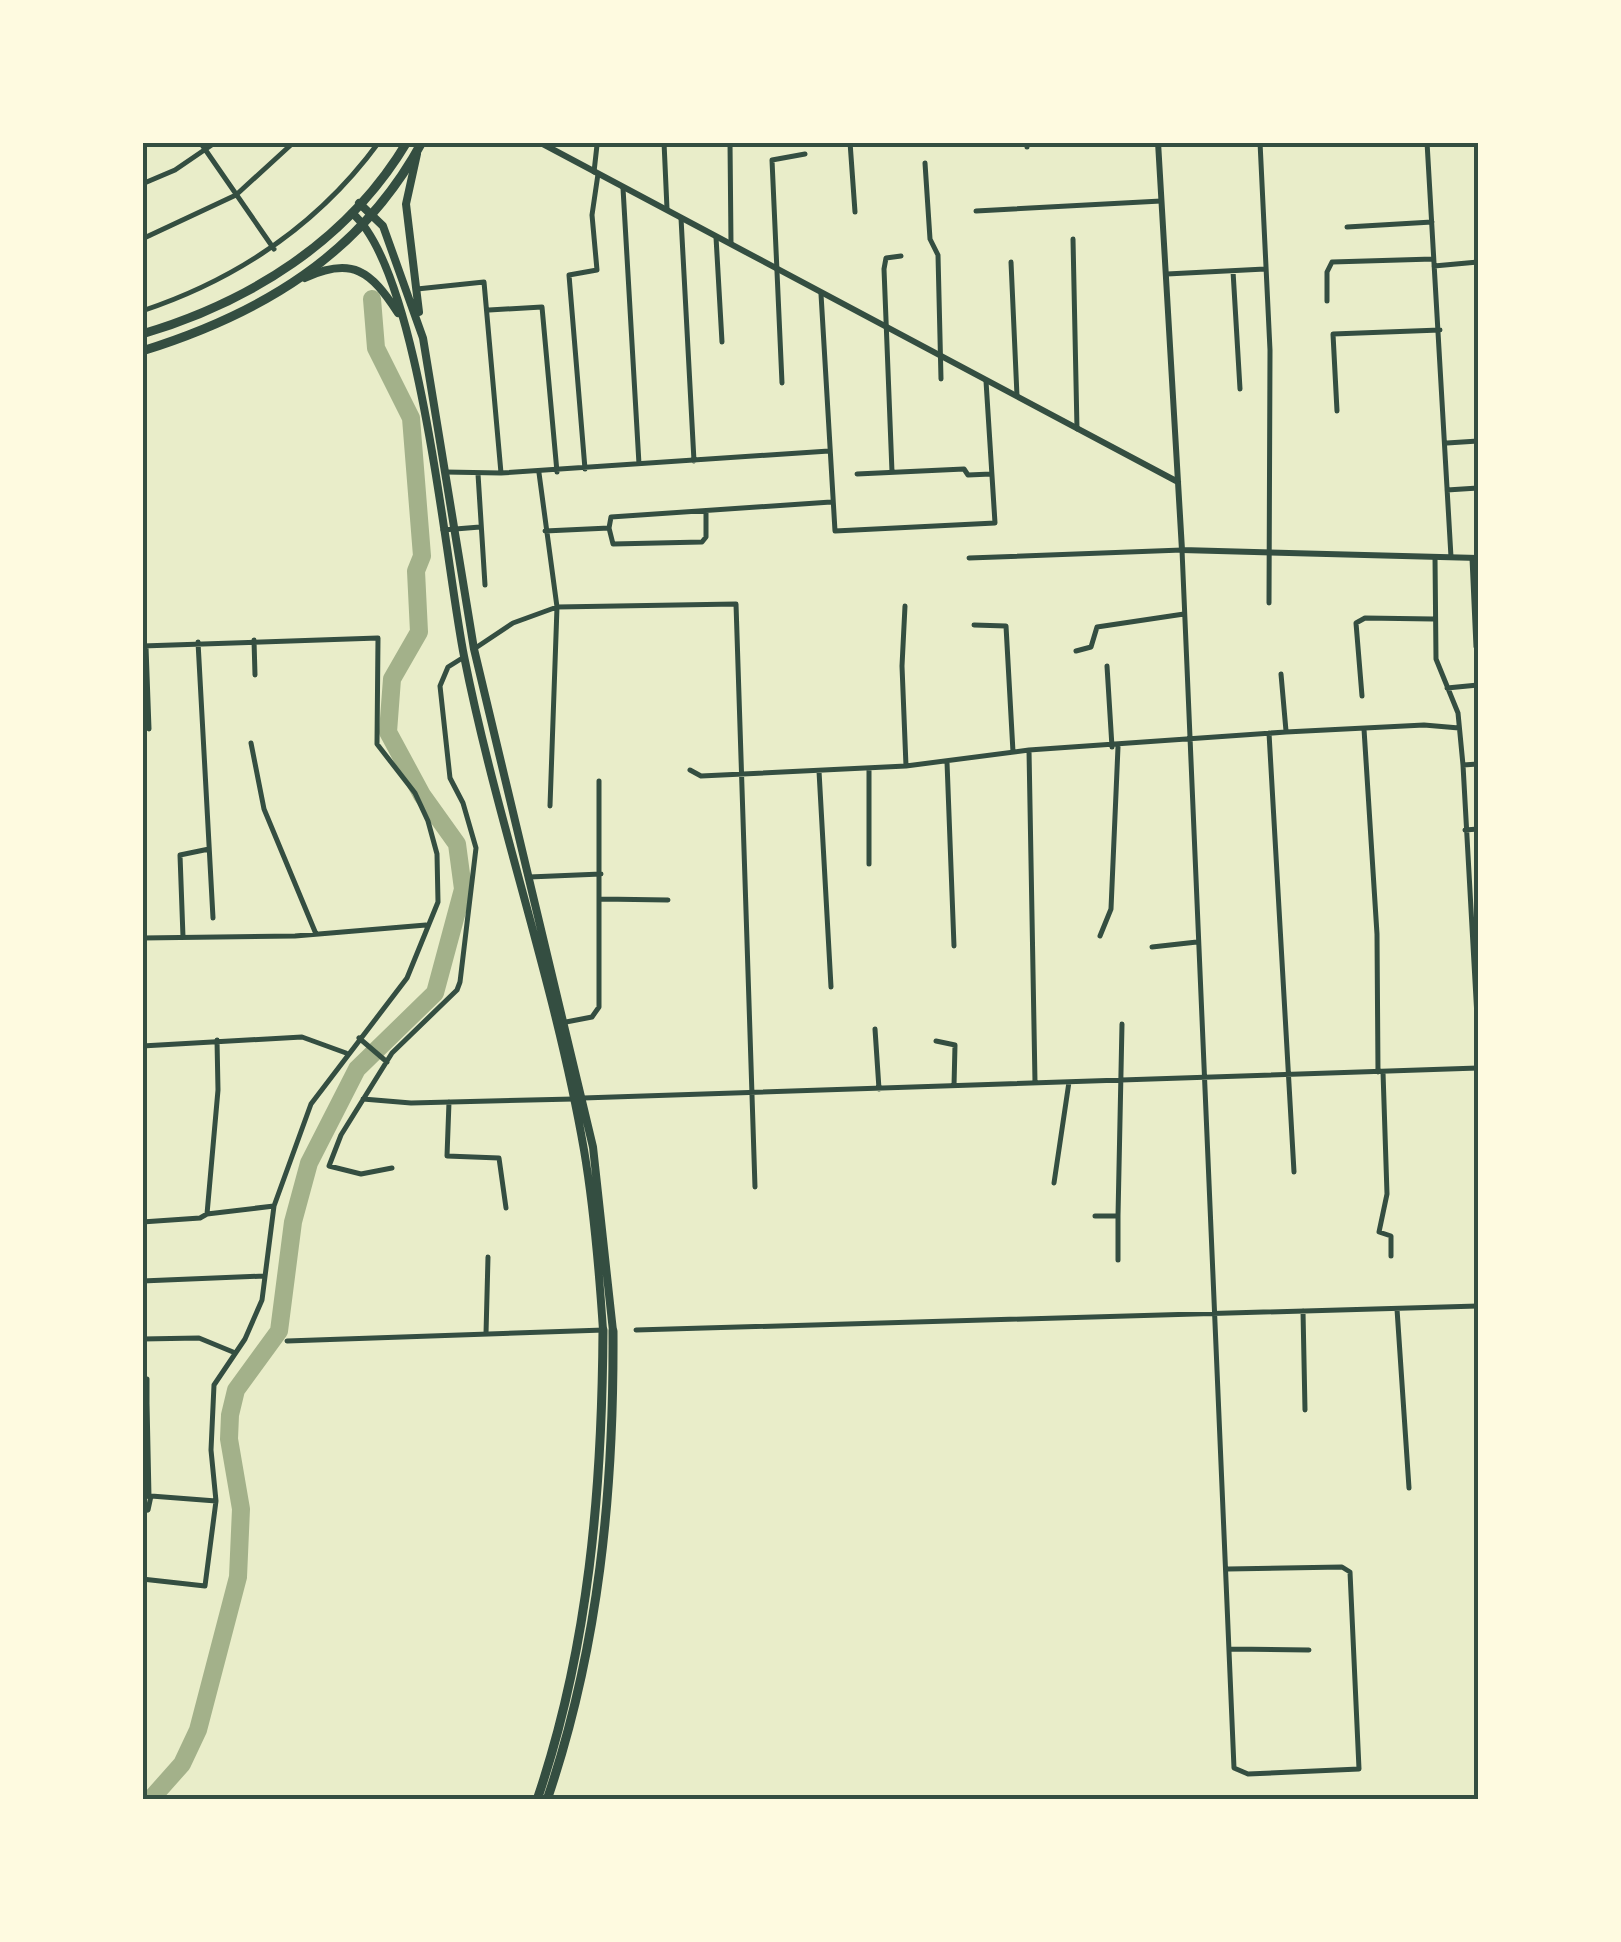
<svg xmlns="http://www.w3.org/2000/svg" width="1621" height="1942" viewBox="0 0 1621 1942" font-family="Cabin,sans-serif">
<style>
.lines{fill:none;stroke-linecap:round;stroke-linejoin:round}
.river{stroke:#a3b18a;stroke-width:18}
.minor{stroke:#344e41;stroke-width:5}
.tertiary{stroke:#344e41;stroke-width:6}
.primary{stroke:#344e41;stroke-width:8}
.trunk{stroke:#344e41;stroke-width:9}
.motorway{stroke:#344e41;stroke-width:9}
.neatline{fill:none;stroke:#344e41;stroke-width:4}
</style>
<rect width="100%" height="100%" fill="#e9edc9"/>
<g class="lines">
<path class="river" d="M150,1800L182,1764L198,1730L238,1577L241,1509L229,1439L230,1415L236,1390L279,1331L293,1222L309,1163L357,1069L435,993L463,889L457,844L422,795L388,732L392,679L419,632L416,571L422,556L411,418L376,348L372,299"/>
<path class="minor" d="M200,142L274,249
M664,142L667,209
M730,142L731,244
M850,142L855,212
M1027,142V147
M1260,142L1270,350L1269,603
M1427,142L1451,557
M925,163L930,239L938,255L941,379
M594,172L597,145
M142,184L175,170L216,142
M623,188L639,464
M976,211L1161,201
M681,218L694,461
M1347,227L1432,222
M716,237L722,342
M142,239L236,195L294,142
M1073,239L1077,429
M1011,262L1017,396
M1434,266L1478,262
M1233,271L1240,389
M1167,274L1265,269
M417,289L484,282L501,473L829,451
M821,294L835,531L995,523L986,381
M1327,301V272L1332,262L1433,259
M489,310L542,307L557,472
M142,311C238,279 319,224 379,142
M782,383L772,160L805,154
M1337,411L1333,334L1440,330
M1447,443L1478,441
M585,469L569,275L597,270L592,215L598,174
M445,472L501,473
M892,472L884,269L886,258L901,256
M539,473L557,607L550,806
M478,474L485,585
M857,474L964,469L968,475L991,474
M1447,490L1478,488
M609,528L613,544L702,542L706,537V511
M443,530L480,527
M545,531L609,528L611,517L831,502
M1435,557L1436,659L1458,713L1463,765L1478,1035
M969,558L1182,550L1234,1768L1248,1774L1359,1769L1350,1572L1342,1567L1228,1569
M1472,558L1476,647
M905,606L902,666L906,766
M974,625L1006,626L1013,752
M254,640L255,675
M198,642L213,918
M142,646L378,638L377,744L415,793L428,821L437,854L438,902L407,978L311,1104L274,1206L262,1300L245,1339L214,1385L211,1450L216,1501L205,1586L142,1579
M146,647L149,729
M474,649L513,623L557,607L736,604L755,1187
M1076,651L1091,647L1097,627L1184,614
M1107,666L1112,747
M1281,674L1286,731
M1447,688L1478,685
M1362,696L1356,623L1365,618L1433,619
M1364,729L1377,934L1378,1072
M1269,733L1294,1172
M251,743L264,809L316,934
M1029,750L1035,1082
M947,762L954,946
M1463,765L1478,764
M690,770L701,776L906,766L1029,750L1286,732L1424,725L1459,728
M819,771L831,987
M1465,830L1478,829
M869,864V768
M529,877L601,874
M601,899L668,900
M1100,936L1111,909L1118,747
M183,937L180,855L209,849
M142,938L295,936L426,925
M1152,947L1197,942
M566,1022L592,1017L599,1007V781
M875,1029L879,1089
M359,1038L387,1062
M936,1041L955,1045L954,1086
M142,1046L302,1037L346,1053
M1383,1072L1387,1194L1379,1232L1391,1236V1256
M583,1098L1478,1068
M363,1099L411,1103L574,1099
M449,1102L447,1156L499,1158L506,1208
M392,1168L361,1174L329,1166L341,1135L392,1053L457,990L460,982L476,848L463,803L450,778L440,686L448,667L464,657
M1054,1183L1069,1082
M207,1214L218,1090L217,1040
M1095,1216H1118L1122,1024
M142,1222L200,1218L207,1214L274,1206
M1118,1260V1216
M142,1281L264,1276
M1397,1309L1409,1488
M1303,1311L1305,1410
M636,1330L1478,1306
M486,1334L488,1257
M142,1339L199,1338L233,1352
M287,1341L604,1330
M147,1379V1403
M142,1403H147L149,1497
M142,1511L148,1510L151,1496L216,1501
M1231,1649L1309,1650"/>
<path class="tertiary" d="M539,142L1178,482
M1158,142L1182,550L1478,558"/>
<path class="primary" d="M417,154L406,204L419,312
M359,203L383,226L423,338L474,649L593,1147L613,1331
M352,213C420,271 445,560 464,656C497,822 555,983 584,1150C594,1209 599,1270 603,1330
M305,278C352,256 371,271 398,313"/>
<path class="trunk" d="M142,334C250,302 348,241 407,142
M142,351C261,314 361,255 422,142"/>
<path class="motorway" d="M537,1800C589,1647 602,1490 603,1330
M547,1800C599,1647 614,1491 613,1331"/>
</g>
<rect width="1621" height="1942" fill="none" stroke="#fefae0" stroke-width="290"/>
<rect x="145" y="145" width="1331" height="1652" class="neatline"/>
</svg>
